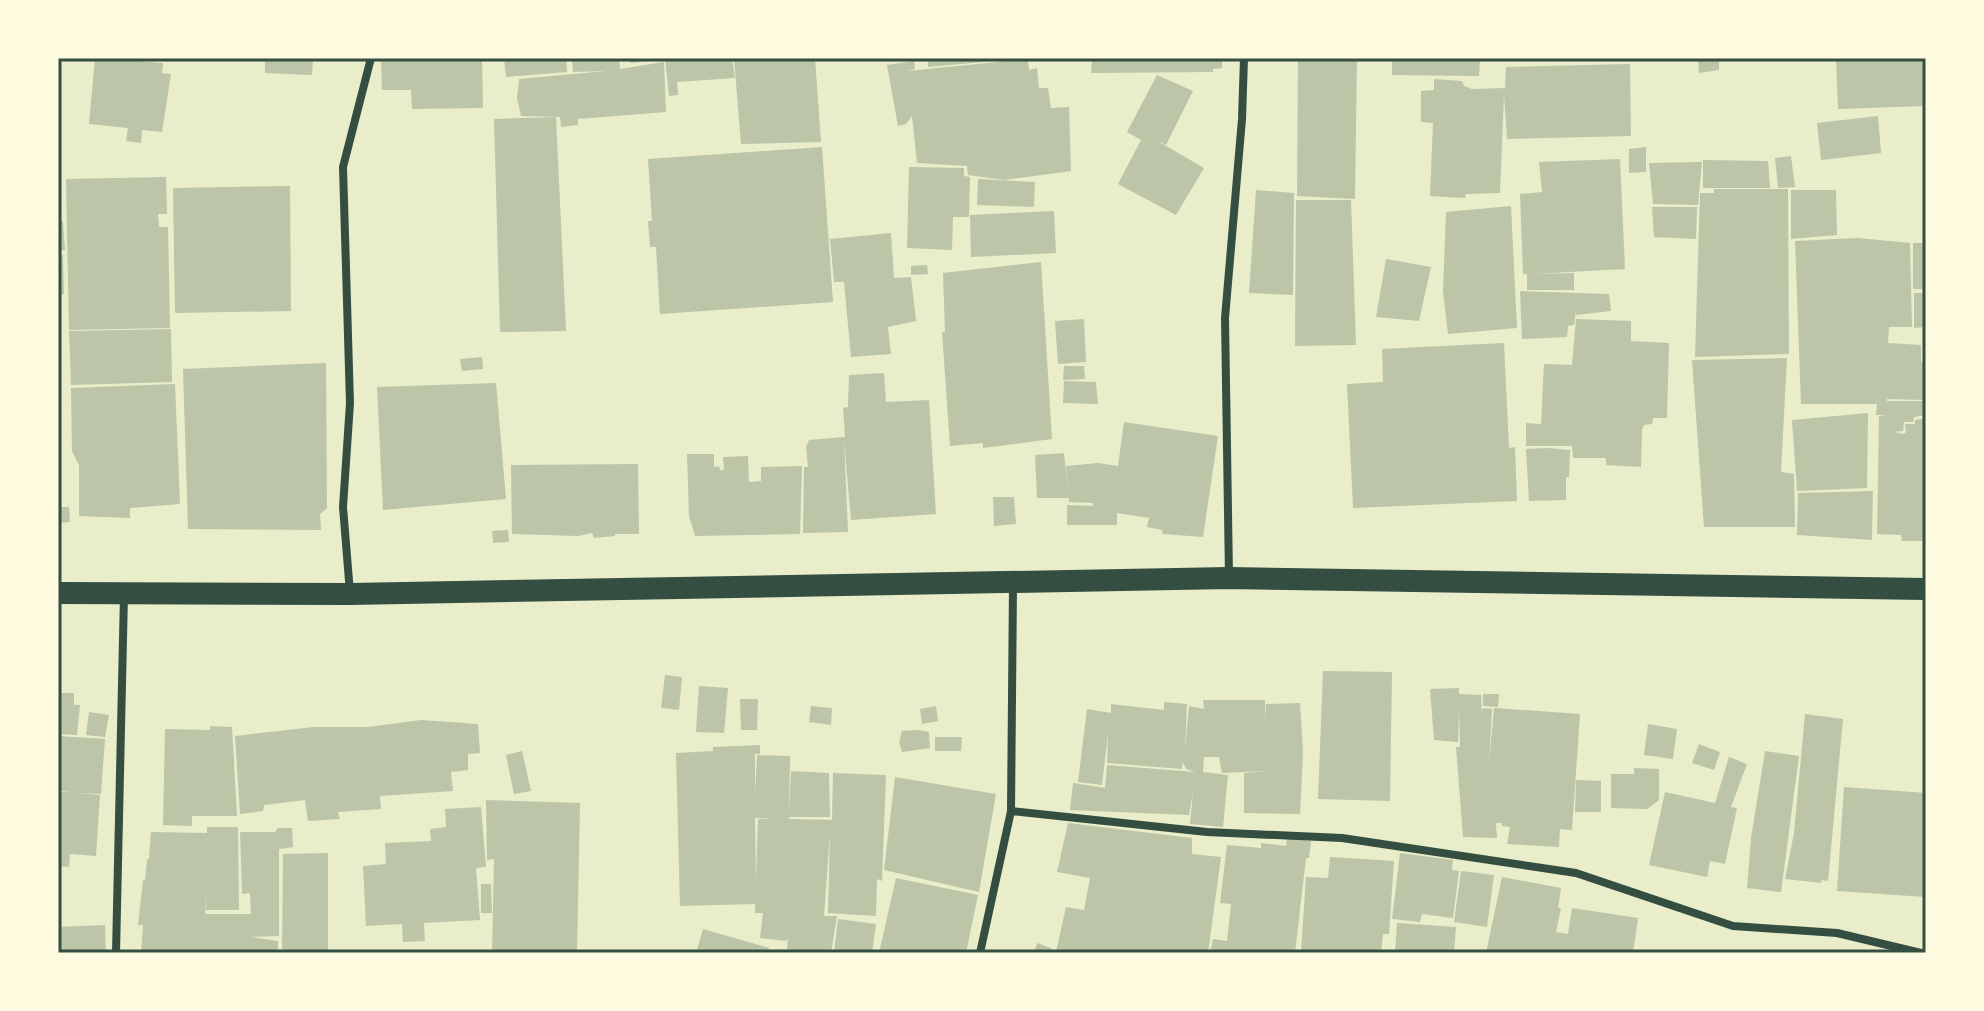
<svg xmlns="http://www.w3.org/2000/svg" width="1984" height="1011" viewBox="0 0 1984 1011" font-family="'Varela Round',sans-serif">
<style>
.building{fill:#bcc5a7;fill-rule:evenodd}
.lines{fill:none;stroke-linecap:round;stroke-linejoin:round}
.minor{stroke:#344e41;stroke-width:8}
.trunk{stroke:#344e41;stroke-width:22}
.neatline{fill:none;stroke:#344e41;stroke-width:3}
</style>
<rect width="100%" height="100%" fill="#e9edc9"/>
<path class="building" d="M95,58L163,63L162,73L171,74L162,132L142,130L141,143L126,141L128,128L89,124Z
M265,58H313L312,75L265,73Z
M381,58H482L483,108L412,109L411,90H382Z
M504,58H566L567,72L506,77Z
M572,58H619L620,69L664,62L666,112L578,119V125L561,127L560,117L521,116L517,98L519,79L606,71L573,72Z
M630,58H657V60L630,63Z
M665,58H732L735,78L677,82L678,95L669,96Z
M734,58H815L821,142L741,144Z
M928,58H1006V60L928,67Z
M1092,58H1222V68L1213,69V72L1091,73Z
M1298,58H1357L1355,199L1297,196Z
M1392,58H1480L1479,76L1392,75Z
M1698,58H1719V70L1699,73Z
M1836,58H1926V106L1838,109Z
M1028,59L1029,70L1037,68L1039,88H1048L1051,108L1069,107L1071,171L1004,180L968,175L967,166L917,163L912,116L906,124L898,126L887,65L914,61L915,69L907,71Z
M1630,64L1631,136L1507,139L1504,95L1500,193L1466,194L1465,198L1430,196L1433,123L1421,122V91L1434,90V79L1462,81L1464,86L1472,89L1505,88L1506,67Z
M1157,75L1193,91L1166,145L1154,139L1204,168L1176,215L1118,184L1141,140L1127,132Z
M1878,116L1881,153L1821,160L1817,123Z
M556,117L566,331L500,332L494,119Z
M822,147L833,302L660,314L656,247H650L648,221H652L648,159Z
M1646,147V172L1629,173V149Z
M1791,156L1795,187L1778,188L1775,158Z
M1620,159L1625,269L1533,274L1574,273V290H1527V274H1523L1520,194L1542,192L1539,162Z
M1703,160L1768,161L1770,188H1703Z
M1702,162L1698,205L1653,204L1649,163Z
M909,167L964,168V176L970,177L969,217H953L952,250L907,248Z
M166,177L167,214H158L159,227H168L170,328L69,330L66,179Z
M978,179L1035,182L1034,207L977,205Z
M290,186L291,311L175,313L173,188Z
M1714,189H1788L1789,354L1695,357L1700,193H1714Z
M1256,190L1294,193L1293,295L1249,293Z
M1791,190H1836L1837,235L1791,239Z
M1296,200H1351L1356,345L1295,346Z
M1511,206L1517,328L1448,334L1443,291L1446,212Z
M1652,207H1697L1696,239L1654,237Z
M1054,211L1056,253L971,257L970,215Z
M58,221H63L65,250H58Z
M891,233L894,278L911,277L916,321L888,327L891,354L851,357L844,282H834L830,239Z
M1858,238L1910,243L1912,327H1889L1888,343L1921,345V362H1926L1924,400L1887,399V401H1926V415L1914,417L1913,422H1904L1903,431L1894,432L1904,434L1906,432L1905,424H1915V420L1926,418V541H1902L1901,535L1877,534L1879,416L1887,415H1876L1877,404H1801L1795,241Z
M1913,243H1926L1924,289H1913Z
M58,255H63L64,294L58,295Z
M1386,259L1431,267L1419,321L1376,317Z
M1041,262L1052,439L983,448V443L950,446L942,332H945L943,273Z
M927,265L928,274L911,275V266Z
M1520,291L1609,294L1611,311L1576,315V310L1574,325L1568,326L1567,337L1522,339Z
M1914,293H1926V327L1914,328Z
M1084,319L1086,362L1058,364L1055,321Z
M1576,319L1631,321V341L1669,343L1667,418H1653L1652,424L1644,425L1642,430L1641,467L1606,465V458H1573L1572,446H1526V423L1541,424L1544,364L1572,365Z
M171,329L172,382L71,385L69,331Z
M1504,343L1509,448L1515,447L1517,501L1353,508L1347,384L1383,382L1382,349Z
M482,357L483,369L462,371L460,359Z
M1787,358L1781,472L1794,474L1795,527H1704L1692,360Z
M326,363L327,508L320,514L321,530L188,529L183,369Z
M1064,366H1084L1085,379L1063,380Z
M884,373L886,402L929,400L936,514L851,520L844,440L848,532L803,533L804,467H808L806,447L809,440L845,437L843,408L848,407L849,375Z
M1064,381L1096,382L1098,404L1063,403Z
M496,383L506,499L383,510L377,387Z
M175,384L180,504L130,508V518L79,516V465L72,451L71,388Z
M1868,413L1867,488L1797,491L1792,420Z
M1124,422L1218,436L1203,537L1163,534L1162,530L1147,527L1149,518L1117,513V525H1067V505L1093,506V503L1069,502V498H1037L1035,455L1064,453L1068,490L1066,466L1098,463L1118,466Z
M1547,448L1570,450L1569,477H1566V500L1529,501L1526,449Z
M687,454H714V467L719,466L720,470H724L723,457L748,456L749,482L761,481V467L802,466L800,534L695,536L689,516Z
M638,464L639,534H615V536L594,538L592,533L578,536L512,534L511,465Z
M1873,491L1872,540L1797,535L1798,493Z
M993,497H1014L1016,524L994,526Z
M58,507H69L70,522L58,523Z
M508,530L509,542L493,543L492,531Z
M1323,671L1392,672L1390,801L1318,799Z
M665,675L682,677L679,710L661,708Z
M699,686L728,688L724,733L696,732Z
M1459,688V694L1481,695L1482,712L1483,708L1492,709L1489,764L1494,708L1580,714L1572,830L1560,829L1559,847L1507,844L1510,827L1502,826V823H1496L1497,838L1463,837L1456,747H1460L1459,709L1458,742L1434,740L1430,689Z
M58,693H74V705H80L77,735L58,734Z
M1483,694H1499L1498,707L1483,706Z
M740,699H758L757,730H741Z
M1203,700H1265V721L1266,704L1300,703L1303,753L1300,814L1244,813V773L1267,771L1222,773L1219,757H1204L1203,772L1228,775L1223,827L1190,824L1193,792L1189,815L1070,810L1073,783L1105,788L1107,765L1195,772L1186,769L1183,762L1182,769L1107,763L1108,733L1102,785L1078,782L1087,709L1111,713V704L1164,710V702L1187,704L1185,750L1189,706L1204,709Z
M811,706L832,708L831,725L809,722Z
M936,706L938,721L922,724L920,709Z
M89,712L109,715L105,737L86,735Z
M1805,714L1843,719L1828,881L1821,880L1822,883L1785,879L1794,833Z
M421,720L478,724L480,753L468,754V770L451,772L453,791L380,796L381,809L338,812L340,819L308,821L305,800L264,805L263,811L240,814L235,736L313,727H368Z
M1648,724L1677,729L1673,759L1644,755Z
M210,726L232,727L237,816H192V826L163,825L165,729L210,730Z
M919,730L929,732L930,748L902,752L899,742L902,731Z
M58,736L105,739L101,794L78,793L100,795L96,856L70,854L69,867L58,866V792H70L58,791Z
M935,737H962L961,751H935Z
M1699,744L1720,752L1714,770L1692,763Z
M760,745V754H755V795L757,755L790,756L789,813L791,771L829,773L830,817H789V819L832,820L833,773L886,775L882,881L877,879L876,916L828,913L830,833L824,916H837L831,953H777V949L787,950L788,938L786,941L760,938L763,913H755V904L680,906L676,753L713,751V747ZM755,818H773L758,819L756,880Z
M522,751L531,791L514,794L506,755Z
M1765,751L1799,756L1781,892L1747,888L1751,838Z
M1729,757L1747,764L1731,807L1737,808L1725,864L1710,861L1707,877L1649,865L1665,792L1715,803Z
M1634,768L1659,769V800L1647,809L1611,808V774H1634Z
M895,777L996,794L979,892L884,870Z
M1576,780L1601,781V812H1575Z
M1844,787L1926,793L1925,897L1837,891Z
M486,800L580,803L577,953H492L494,859L487,860Z
M481,807L486,867L476,868L480,920L424,923L425,941L403,942L402,924L366,926L363,866L386,864L385,843L431,841L430,829L446,827L445,809Z
M1068,823L1192,838V854L1221,857L1208,953L1056,952L1066,907L1084,910L1090,878L1057,872Z
M207,827H238L239,910H206L205,886L206,930V914H251L250,893L242,894L240,832H275L278,828H292L293,847L279,849V936L250,937L278,941V953H141L143,925H138L143,880H145L147,860L149,858L151,832L207,833Z
M1287,838L1311,841L1309,858H1306L1295,953H1210L1213,939L1227,941L1231,904L1220,903L1227,845L1261,848V843L1286,846Z
M328,853V953H282L283,854Z
M1400,853L1453,860L1452,870L1459,871L1453,918L1422,914L1420,922L1392,919Z
M1330,857L1394,861L1389,934H1383L1381,953L1301,952L1306,877L1328,878Z
M1461,871L1494,875L1487,927L1454,922Z
M1502,877L1561,888L1558,908H1561L1556,932L1568,934L1572,908L1638,918L1633,953H1486Z
M896,878L978,895L966,953H879Z
M481,884H491L492,913H481Z
M838,919L876,924L872,953H834Z
M1397,923L1456,927L1454,953H1395Z
M105,925L106,953H58V927Z
M703,929L769,948L768,953H696Z
M1037,943L1051,948V953H1034Z"/>
<g class="lines">
<path class="minor" d="M1229,577L1225,318L1242,119L1244,58
M350,593L343,507L350,403L343,167L371,58
M1011,811L1207,832L1342,838L1576,873L1733,926L1837,933L1921,953
M116,953L124,594
M980,953L1011,811L1013,585"/>
<path class="trunk" d="M58,593L350,594L1229,578L1926,589"/>
</g>
<rect width="1984" height="1011" fill="none" stroke="#fefae0" stroke-width="120"/>
<rect x="60" y="60" width="1864" height="891" class="neatline"/>
</svg>
